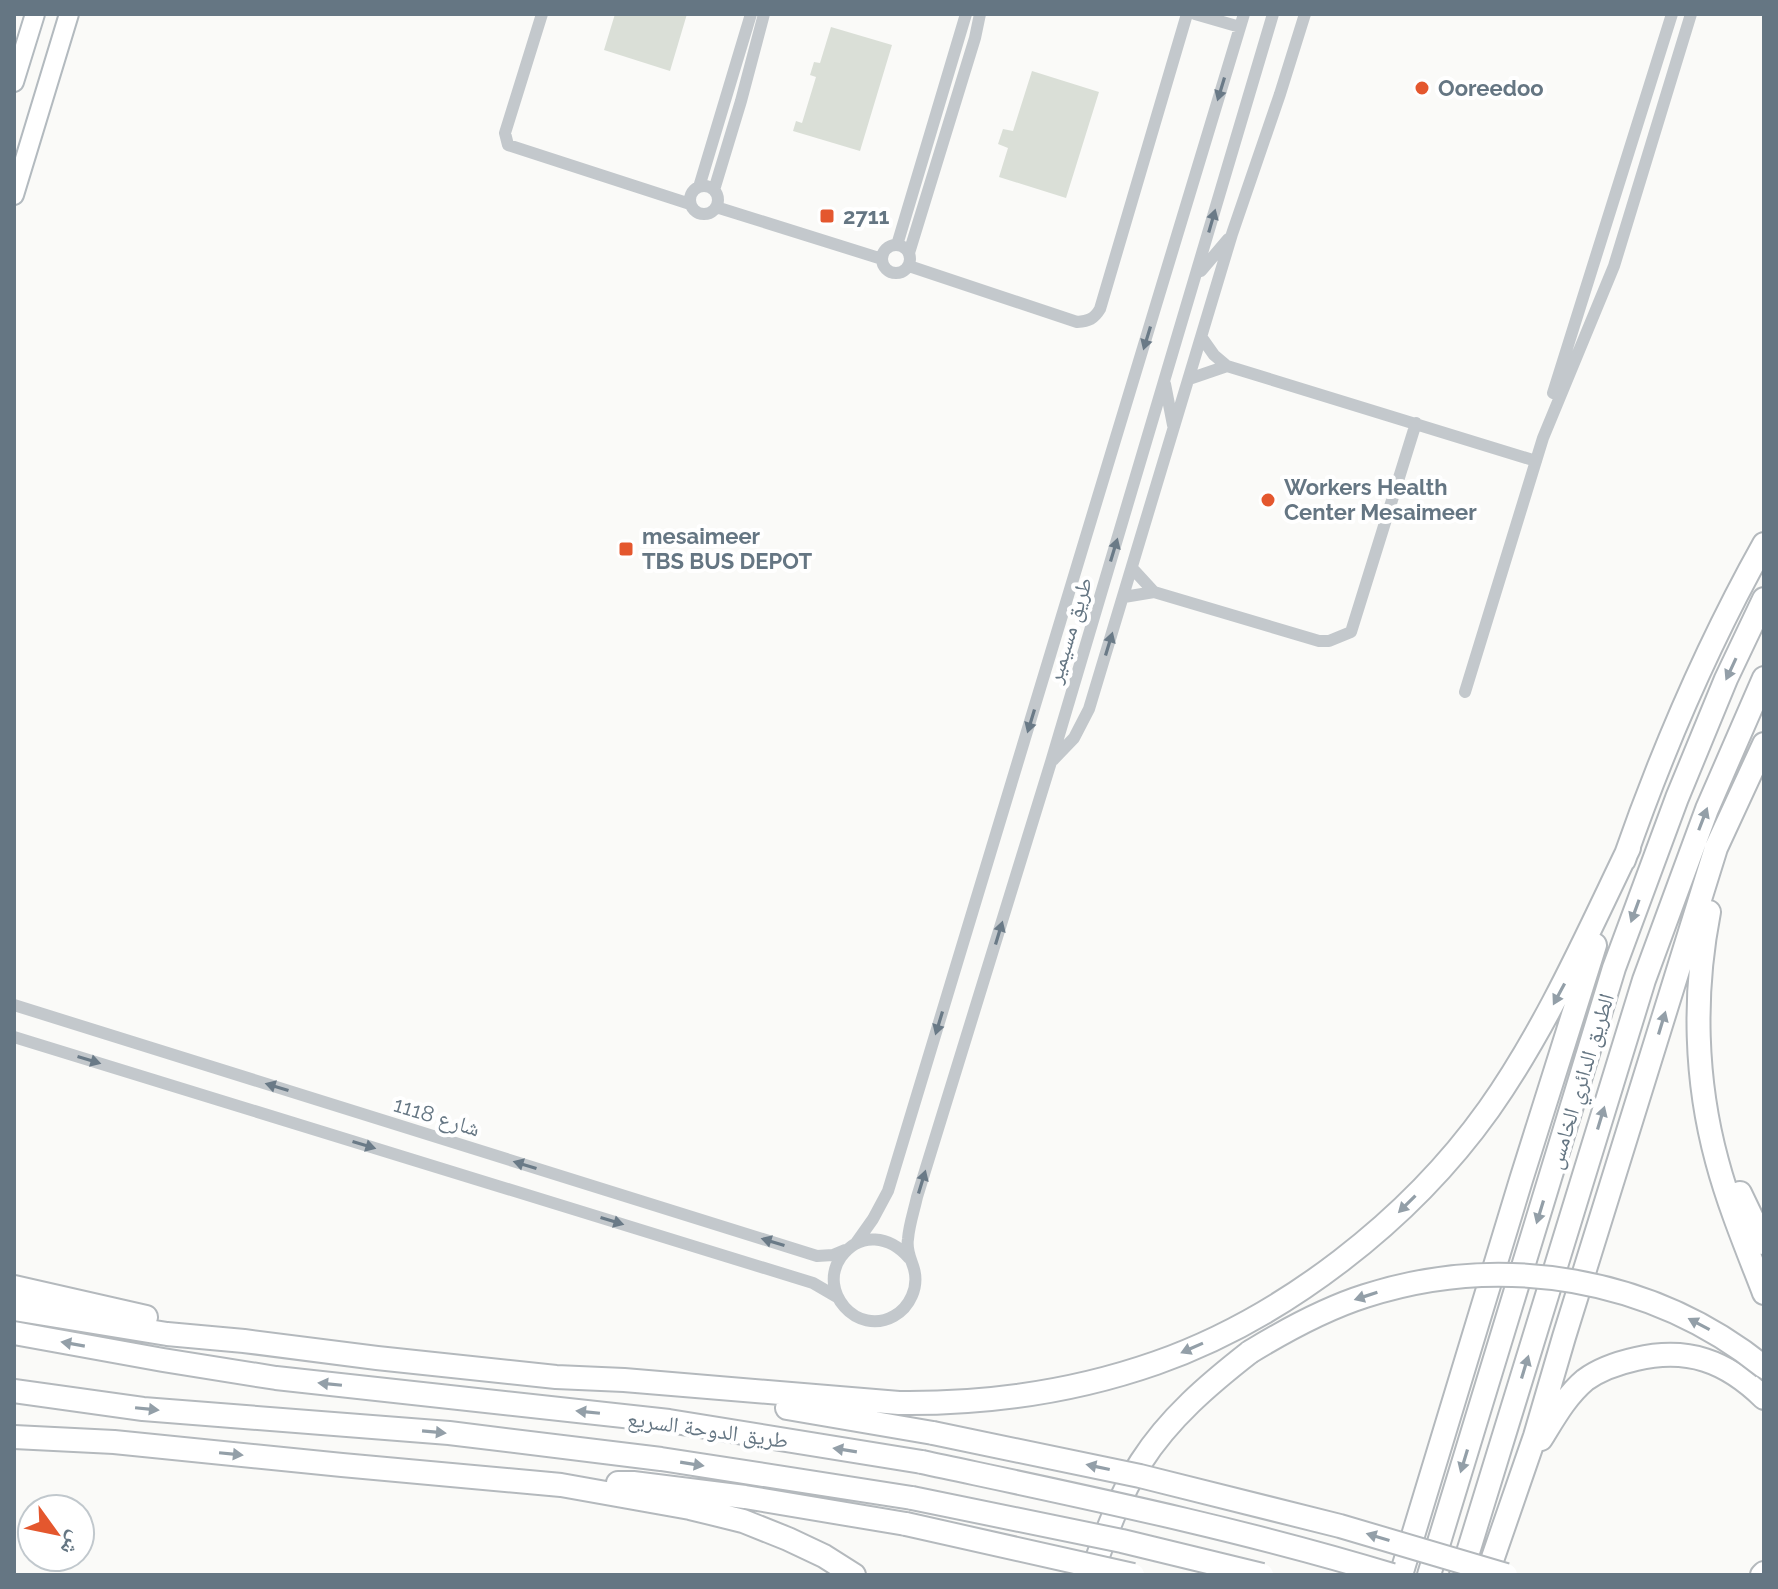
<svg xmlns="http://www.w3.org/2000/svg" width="1778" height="1589" viewBox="0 0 1778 1589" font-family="Raleway,'Noto Naskh Arabic',sans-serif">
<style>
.green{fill:#dadfd7}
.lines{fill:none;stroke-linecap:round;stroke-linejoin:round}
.secondary-casing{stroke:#b3babf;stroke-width:22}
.highway-casing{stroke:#b4b9bd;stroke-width:26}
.street{stroke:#c3c8cc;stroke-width:12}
.secondary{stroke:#fff;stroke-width:18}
.highway{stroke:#fff;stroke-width:22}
.highway-bridge-casing{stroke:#b4b9bd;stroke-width:26;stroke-linecap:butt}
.highway-bridge{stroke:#fff;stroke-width:22}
.oneway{fill:#6a7a87}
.oneway2{fill:#939fa8}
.poi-dot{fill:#e4572e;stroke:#fff;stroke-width:3}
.labels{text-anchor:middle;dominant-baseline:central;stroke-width:8;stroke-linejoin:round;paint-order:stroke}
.poi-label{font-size:22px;font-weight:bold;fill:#657683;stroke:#fff;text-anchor:start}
.street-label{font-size:22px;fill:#657683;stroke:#fff}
</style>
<rect width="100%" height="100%" fill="#fafaf8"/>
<path class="green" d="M615,14H687L670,71L604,50Z
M831,27L892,45L860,151L793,131L796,121L802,123L816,77L810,75L814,62L820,63Z
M1032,71L1099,92L1066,198L999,177L1008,148L998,144L1003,129L1013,131Z"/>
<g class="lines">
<defs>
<path id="secondary" d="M14,82L35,14
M14,195L69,14"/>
<path id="highway" d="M1624,860C1662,751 1708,644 1764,544
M1709,912C1693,994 1695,1080 1717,1161C1729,1206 1747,1249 1764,1293
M1740,1193L1764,1243
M14,1287L146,1317
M14,1309L167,1334L244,1341L377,1358L556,1377L624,1380L899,1403C986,1404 1073,1392 1156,1363C1284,1318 1410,1220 1489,1109C1546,1028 1586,937 1629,848
M14,1333L163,1360L276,1378L669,1421L922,1462
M14,1391L143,1409L449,1433L661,1459L912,1498
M787,1408L933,1433
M14,1437L114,1442L342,1465L561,1485L690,1508L743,1521L788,1539L824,1556L854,1575
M1541,1439C1554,1418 1566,1396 1585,1380C1600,1369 1618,1363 1636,1359C1688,1347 1726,1361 1764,1398
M618,1483H633L745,1497L906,1524
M1091,1575C1104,1539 1120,1494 1141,1462C1169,1418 1209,1384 1250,1352
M1401,1575L1521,1180L1595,945
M1429,1575L1614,968L1677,798L1726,679L1764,599
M1461,1575L1644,980L1707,809L1764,678
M1487,1575L1535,1436L1564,1337L1716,848L1764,744
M1762,1575L1764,1573"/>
</defs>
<use href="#secondary" class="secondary-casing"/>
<use href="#highway" class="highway-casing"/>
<path class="street" d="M542,14L505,133L508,145L690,204
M1195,14L1240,27
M690 200a14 14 0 1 1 28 0a14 14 0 1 1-28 0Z
M699,187L751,14
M714,190L741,101L764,14
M716,207L882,259
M897,245L966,14
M882 259a14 14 0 1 1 28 0a14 14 0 1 1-28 0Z
M909,253L975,38L980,14
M909,266L1077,322C1089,321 1094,319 1100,309L1187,14
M1201,271L1228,239
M1202,338L1214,355L1227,366L1536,461
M1189,379L1227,366
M1165,384L1173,425
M1553,393L1672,14
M1132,568L1154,592
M1124,597L1154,592L1319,641H1329L1351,632L1416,423
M1465,692L1543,438L1614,266L1691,14
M1053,760L1074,738L1089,709L1232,234L1280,94L1305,14
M14,1005L817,1256L833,1255L845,1250
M14,1037L813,1283L837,1297
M856,1243L873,1219L888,1191L1244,14
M909,1258C890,1236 860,1231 841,1257C817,1291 857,1337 894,1316C910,1307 919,1287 914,1269C911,1259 906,1250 908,1239C909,1225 914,1211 917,1197L1051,762L1273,14"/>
<use href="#secondary" class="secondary"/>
<use href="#highway" class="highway"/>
<defs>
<path id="highway-bridge" d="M1250,1352C1286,1330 1324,1309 1365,1296C1501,1252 1652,1277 1764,1367
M933,1433L1140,1476L1340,1526L1506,1575
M922,1462C1080,1496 1238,1528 1392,1575
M912,1498L1122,1541L1262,1575
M906,1524L1133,1575"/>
</defs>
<use href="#highway-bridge" class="highway-bridge-casing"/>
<use href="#highway-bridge" class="highway-bridge"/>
</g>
<defs><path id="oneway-solid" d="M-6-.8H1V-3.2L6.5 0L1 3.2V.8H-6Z" transform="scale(2)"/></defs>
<g class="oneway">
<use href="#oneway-solid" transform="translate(1221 89) rotate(107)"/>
<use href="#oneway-solid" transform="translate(1212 221) rotate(-74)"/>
<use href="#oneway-solid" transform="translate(1147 338) rotate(107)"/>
<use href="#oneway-solid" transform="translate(1114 550) rotate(-73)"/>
<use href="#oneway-solid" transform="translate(1109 644) rotate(-73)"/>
<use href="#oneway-solid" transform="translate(1031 721) rotate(107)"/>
<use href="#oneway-solid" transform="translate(999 933) rotate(-73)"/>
<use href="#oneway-solid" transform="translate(939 1023) rotate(107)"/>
<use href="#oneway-solid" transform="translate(89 1060) rotate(17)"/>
<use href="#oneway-solid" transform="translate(277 1087) rotate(-163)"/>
<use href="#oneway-solid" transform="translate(364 1145) rotate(17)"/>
<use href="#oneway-solid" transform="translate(525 1165) rotate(-163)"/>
<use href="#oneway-solid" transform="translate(922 1182) rotate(-73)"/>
<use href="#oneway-solid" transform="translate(612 1221) rotate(17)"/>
<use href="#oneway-solid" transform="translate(773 1242) rotate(-163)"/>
</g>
<g class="oneway2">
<use href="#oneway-solid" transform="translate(1731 669) rotate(115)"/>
<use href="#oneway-solid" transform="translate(1703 819) rotate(-69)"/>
<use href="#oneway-solid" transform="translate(1635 911) rotate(110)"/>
<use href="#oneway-solid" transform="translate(1559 994) rotate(118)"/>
<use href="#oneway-solid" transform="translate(1662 1023) rotate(-73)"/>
<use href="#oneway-solid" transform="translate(1601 1118) rotate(-73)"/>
<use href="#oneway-solid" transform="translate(1407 1204) rotate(135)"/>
<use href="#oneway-solid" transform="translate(1540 1212) rotate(107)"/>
<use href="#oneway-solid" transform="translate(1366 1296) rotate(162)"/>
<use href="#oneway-solid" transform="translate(1699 1324) rotate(-152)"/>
<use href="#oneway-solid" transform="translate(73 1344) rotate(-170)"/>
<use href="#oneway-solid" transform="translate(1192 1348) rotate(156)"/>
<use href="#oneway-solid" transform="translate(1525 1367) rotate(-73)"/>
<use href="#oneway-solid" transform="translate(330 1384) rotate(-174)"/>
<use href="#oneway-solid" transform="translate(147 1409) rotate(6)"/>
<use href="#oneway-solid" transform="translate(588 1412) rotate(-174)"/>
<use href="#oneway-solid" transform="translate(434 1432) rotate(5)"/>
<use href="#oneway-solid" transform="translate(845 1450) rotate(-171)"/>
<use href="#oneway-solid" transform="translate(231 1454) rotate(6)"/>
<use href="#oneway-solid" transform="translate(1464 1461) rotate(107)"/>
<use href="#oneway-solid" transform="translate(692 1464) rotate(9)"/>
<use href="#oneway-solid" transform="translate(1098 1467) rotate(-168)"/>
<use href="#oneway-solid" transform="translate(1378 1537) rotate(-163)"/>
</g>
<g class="poi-dot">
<circle cx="1422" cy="88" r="8"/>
<rect x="819" y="208" width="16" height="16" rx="4"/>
<circle cx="1268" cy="500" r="8"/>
<rect x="618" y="541" width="16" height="16" rx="4"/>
</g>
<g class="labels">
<g class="poi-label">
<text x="1438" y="88">Ooreedoo</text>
<text x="843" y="216">2711</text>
<text x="1284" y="487">Workers Health<tspan x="1284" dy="25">Center Mesaimeer</tspan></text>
<text x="642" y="536">mesaimeer<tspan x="642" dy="25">TBS BUS DEPOT</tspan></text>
</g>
<g class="street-label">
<text transform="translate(1069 630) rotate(-73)">طريق مسيمير</text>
<text transform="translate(1580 1081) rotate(-73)">الطريق الدائري الخامس</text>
<text transform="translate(437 1116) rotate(17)">شارع 1118</text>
<text transform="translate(708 1429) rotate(8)">طريق الدوحة السريع</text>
</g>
</g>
<rect width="1778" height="1589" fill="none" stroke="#657683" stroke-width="32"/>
<g transform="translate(56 1533) rotate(123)"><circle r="38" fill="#ffffff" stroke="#c1c8cd" stroke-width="2"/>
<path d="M0-6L14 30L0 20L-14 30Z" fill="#e4572e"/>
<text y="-12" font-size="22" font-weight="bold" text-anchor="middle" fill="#657683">ش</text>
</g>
</svg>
